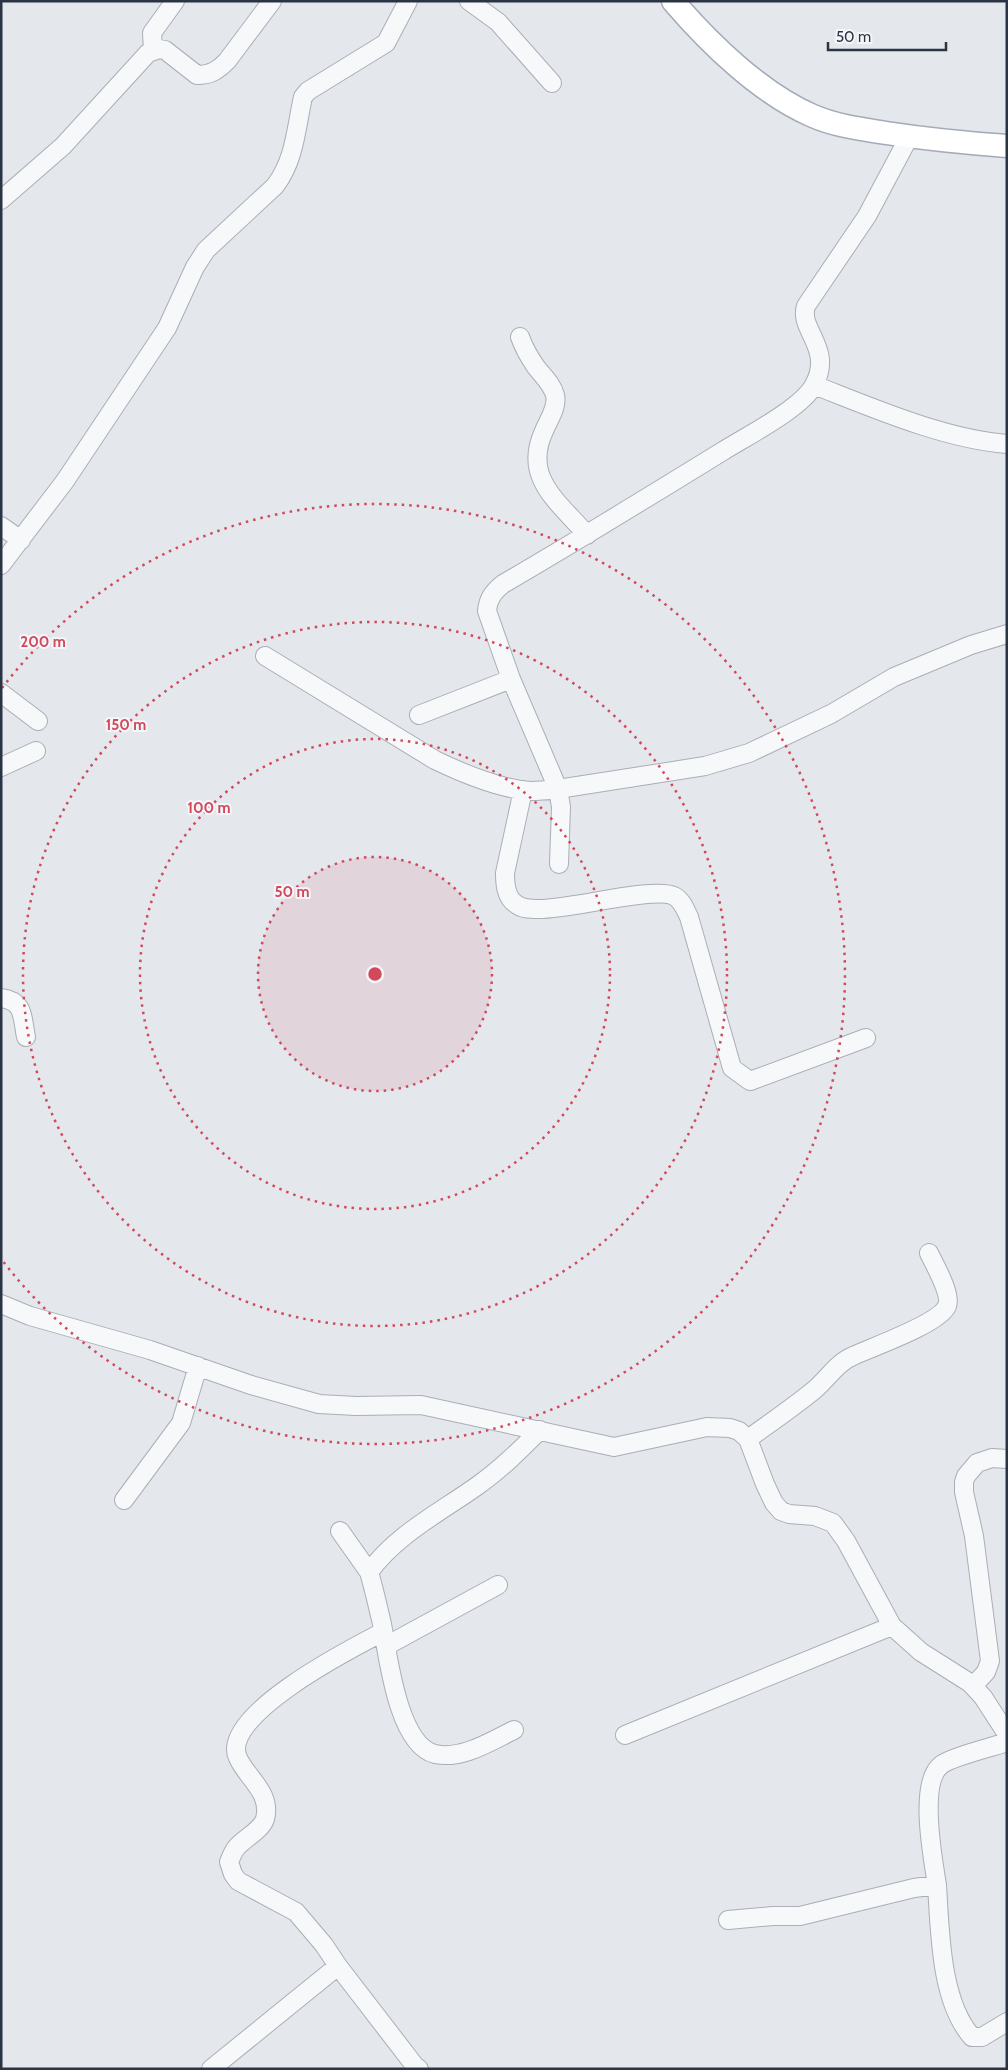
<svg xmlns="http://www.w3.org/2000/svg" width="1008" height="2070" viewBox="0 0 1008 2070" font-family="Cabin,sans-serif">
<style>
.lines{fill:none;stroke-linecap:round;stroke-linejoin:round}
.minor-casing{stroke:#a9aeb7;stroke-width:20}
.major-casing{stroke:#a3abb8;stroke-width:25}
.minor{stroke:#f7f8fa;stroke-width:18}
.major{stroke:#fff;stroke-width:22}
.ring{fill:none;stroke:#d1495b;stroke-width:2.5;stroke-dasharray:2.5 5}
.centre{fill:#d1495b;stroke:#f4f6f9;stroke-width:2.5}
.ring-label{font-size:15px;text-anchor:middle;font-weight:bold;fill:#d1495b;stroke:#f4f6f9;stroke-width:4;stroke-linejoin:round;paint-order:stroke}
</style>
<rect width="100%" height="100%" fill="#e4e7ec"/>
<g class="lines">
<defs>
<path id="minor" d="M469,1L498,22L552,83
M153,50L152,33L175,1
M909,137L867,216L806,306C798,330 834,348 814,385C802,408 747,436 723,451C650,496 577,541 503,584C493,592 488,599 487,611L511,679L558,789L705,766L749,753L831,714L894,677L971,645L1007,634
M1,200L63,146L148,53L159,49L165,50L197,75C211,75 218,70 227,61L272,1
M520,337C524,348 529,357 536,367C543,376 552,384 555,395C558,407 548,421 544,431C522,478 559,502 587,535
M814,385C873,408 944,439 1007,444
M1,526L21,540
M1,565L65,481L167,328L195,267L206,250L275,186C295,160 296,128 303,97L308,91L386,43L408,1
M265,656L435,760C464,774 499,789 531,791C540,791 549,790 558,789L561,807L559,864
M1,693L38,721
M419,715L511,679
M1,767L36,751
M523,790L505,873C505,884 506,898 516,904C522,909 530,909 538,909C568,910 655,886 674,896C682,900 685,909 689,917L732,1068L750,1081L866,1038
M1,998C25,1001 22,1018 26,1037
M1,1304L30,1316L150,1350L251,1385L319,1404L356,1406L421,1405L614,1447L707,1427L730,1428L739,1431L748,1439L765,1484L774,1503L781,1511L789,1514L815,1516L833,1523L846,1541L892,1626L921,1652L970,1683L983,1697L1007,1734
M748,1439C770,1423 792,1408 813,1391C827,1380 836,1363 853,1356C872,1347 939,1324 947,1306C952,1294 934,1264 929,1253
M124,1500L181,1423L198,1366
M340,1531L369,1572
M383,1632C354,1647 218,1716 238,1758C247,1778 272,1793 265,1819C261,1831 244,1838 236,1848C233,1852 231,1857 229,1862L233,1874L238,1881L296,1912L324,1945L338,1966L415,2066L419,2069
M386,1646L498,1585
M973,1686L986,1672L990,1661L974,1536L964,1492V1482L966,1476L977,1463L992,1458L1007,1459
M514,1730C491,1741 462,1760 435,1754C398,1745 388,1656 382,1624C378,1607 374,1589 369,1572C397,1534 439,1513 477,1486C500,1470 520,1450 540,1430
M625,1735L892,1626
M937,1885C940,1930 940,2001 972,2037H982L1007,2022
M728,1920L773,1916H800L914,1888L937,1885C933,1859 918,1783 941,1765C951,1757 993,1747 1007,1742
M211,2069L338,1966"/>
<path id="major" d="M673,1C709,43 761,94 813,116C836,126 861,129 886,133C926,139 966,143 1007,146"/>
</defs>
<use href="#minor" class="minor-casing"/>
<use href="#major" class="major-casing"/>
<use href="#minor" class="minor"/>
<use href="#major" class="major"/>
</g>
<circle cx="375" cy="974" r="117" fill="#d1495b" fill-opacity=".12"/>
<g class="ring">
<circle cx="375" cy="974" r="117"/>
<circle cx="375" cy="974" r="235"/>
<circle cx="375" cy="974" r="352"/>
<path d="M2 688A470 470 0 1 1 2 1260"/>
</g>
<circle cx="375" cy="974" r="8" class="centre"/>
<g class="ring-label">
<text x="43" y="647">200 m</text>
<text x="126" y="730">150 m</text>
<text x="209" y="813">100 m</text>
<text x="292" y="897">50 m</text>
</g>
<rect width="1008" height="2070" fill="none" stroke="#2b3445" stroke-width="5"/>
<path d="M828 42v8h118v-8" fill="none" stroke="#2b3445" stroke-width="2.5"/>
<text x="836" y="42" font-size="15" fill="#2b3445" stroke="#f4f6f9" stroke-width="4" paint-order="stroke">50 m</text>
</svg>
